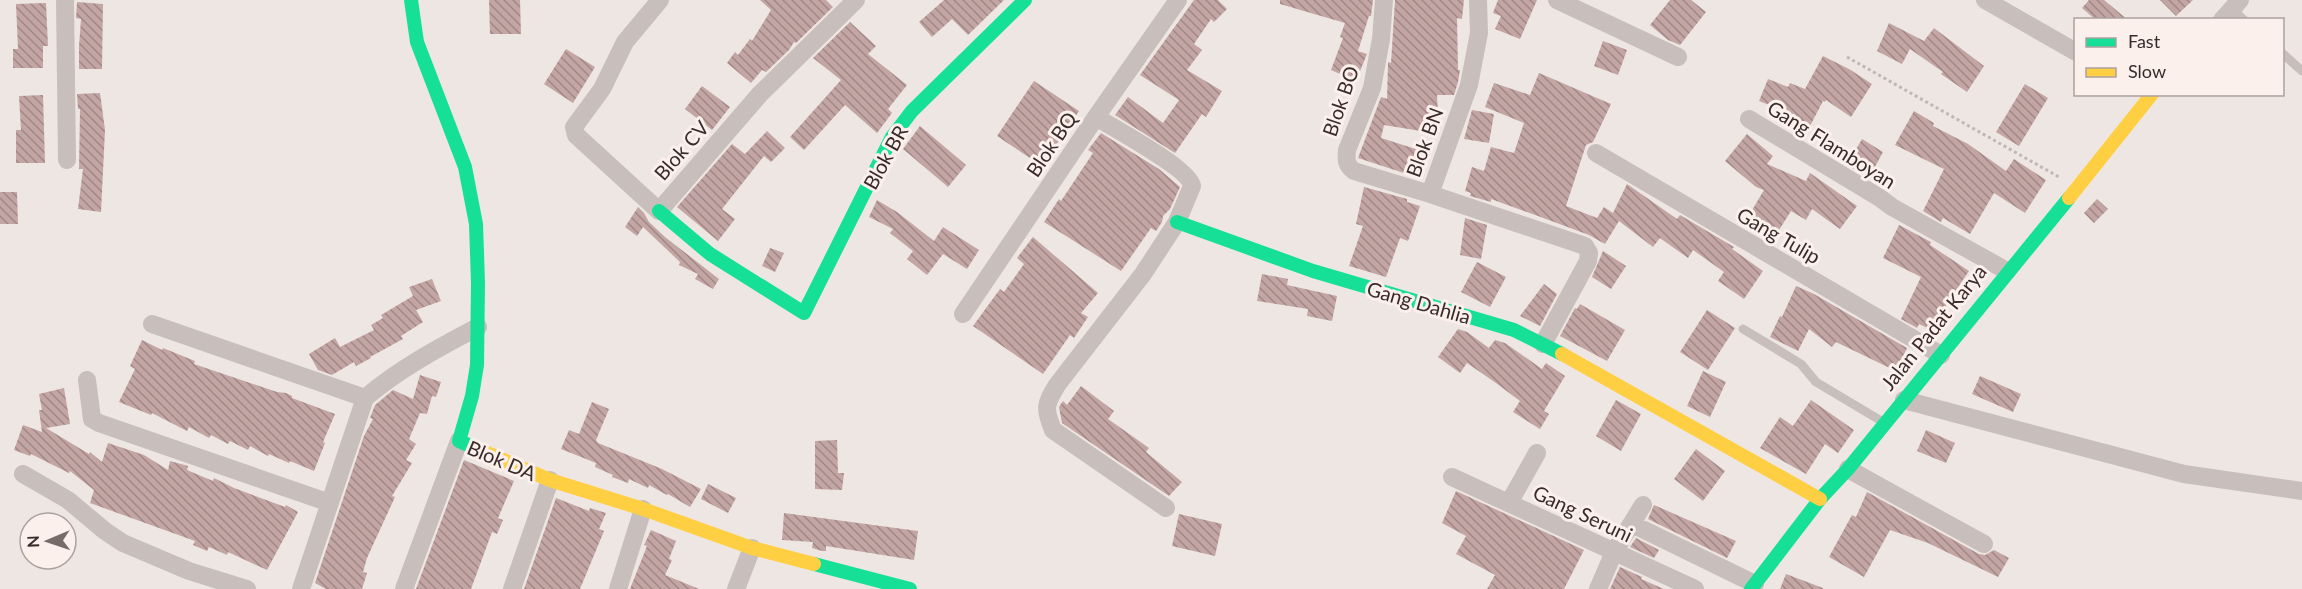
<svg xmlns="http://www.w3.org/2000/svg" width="2302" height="589" viewBox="0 0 2302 589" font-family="Lato,sans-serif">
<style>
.building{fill:url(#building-back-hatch)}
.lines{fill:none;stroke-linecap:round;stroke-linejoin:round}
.path{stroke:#c1b7b4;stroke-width:3;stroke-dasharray:3 3;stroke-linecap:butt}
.lane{stroke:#c8bebb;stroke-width:9}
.street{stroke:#c8bebb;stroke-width:18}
.fast{stroke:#16e098;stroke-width:14}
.slow{stroke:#ffcf43;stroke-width:14}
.labels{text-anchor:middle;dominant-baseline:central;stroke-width:6;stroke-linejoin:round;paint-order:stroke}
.street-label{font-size:20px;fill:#392b29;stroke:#fbf0eb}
</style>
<defs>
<pattern id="building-back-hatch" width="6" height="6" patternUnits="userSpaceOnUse" patternTransform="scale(1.5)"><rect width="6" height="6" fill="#c3a6a4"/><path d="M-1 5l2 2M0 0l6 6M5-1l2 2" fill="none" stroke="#9f8786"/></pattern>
</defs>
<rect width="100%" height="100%" fill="#eee6e3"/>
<path class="building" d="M489,0H520L521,34H490Z
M760,0H826L833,7L796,43L794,42L789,50L766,72L762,70L751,83L727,63L735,52L738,55L750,39L752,41L771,10Z
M944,0H1004L968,35L952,19L932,37L919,22Z
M1194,0H1218L1227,9L1214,22L1211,19L1194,44L1202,50L1187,70L1222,91L1206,117L1202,114L1175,153L1115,115L1128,97L1163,123L1179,100L1140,75Z
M1280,0H1373L1371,16H1369L1358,51L1367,54L1356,81L1331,70L1343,38L1340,37L1345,23L1280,4Z
M1395,0H1464L1462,19L1457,18L1458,70H1460L1458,82L1454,95H1437L1439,134L1384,125L1381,138L1419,150L1413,176L1358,158L1381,97L1387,99L1388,64V62L1391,63Z
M1498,0H1537L1520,39L1495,29L1501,16L1493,13Z
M1670,0H1691L1706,12L1680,45L1668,40L1650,25Z
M2089,0H2104L2128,20H2096L2082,8Z
M2160,0H2193L2176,16Z
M77,2L103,4L102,69H79V46L81,19L76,18Z
M46,3L48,46H43V68H13V49H18L16,4Z
M850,22L876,46L868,54L907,85L888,109L892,113L877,133L845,105L804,150L790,137L841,80L813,58Z
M1889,23L1924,41L1934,28L1984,66L1967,92L1941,74L1943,72L1910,49L1902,64L1877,51Z
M1603,41L1627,50L1618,75L1594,66Z
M566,49L595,67L573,103L544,84Z
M1823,56L1849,69L1872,84L1851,117L1826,100L1825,102L1823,101L1810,126L1778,112L1779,109L1759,101L1768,79L1788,87L1790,83L1805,89Z
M1539,73L1611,104L1593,142L1586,145L1566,206L1597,218L1604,207L1613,213L1627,184L1677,219L1680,215L1734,247L1732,249L1763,271L1744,299L1718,281L1724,272L1693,250L1688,258L1660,238L1653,247L1619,221L1605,244L1589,235L1538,216L1491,199V202L1470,196L1471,193L1465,191L1472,167L1484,171L1491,147L1514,153L1524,123L1485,107L1494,83L1530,95Z
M1034,81L1079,111L1042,166L997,136Z
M2025,84L2048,98L2019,146L1996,132Z
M702,86L730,107L712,130L685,109Z
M100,93L105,130L101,212L78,209L83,169H79L80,109H78L77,94Z
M43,95L45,163H16V130H21L19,96Z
M1472,110L1494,114L1489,143L1464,139Z
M1914,111L1934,123L1933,126L1968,144L2006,171L2014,159L2046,180L2025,213L1994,193L1970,234L1943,218L1941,222L1923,211L1944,169L1895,145Z
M920,126L966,165L948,187L903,149Z
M767,131L785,148L771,162L764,156L722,209L735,219L718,241L677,207L732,144L745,154Z
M1101,133L1159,169L1180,187L1170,209L1163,216L1162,222L1156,231L1151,228L1121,271L1044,222L1059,199L1061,201L1093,153L1088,150Z
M1747,134L1773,156L1767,164L1806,181L1810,173L1857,206L1840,229L1812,209L1806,220L1791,211L1776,235L1748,217L1764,190L1756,187L1725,161Z
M1862,139L1883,152L1869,178L1847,165Z
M1364,187L1407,199V202L1420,206L1408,241L1400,238L1386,277L1349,266L1363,226L1356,224Z
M0,192H17L18,224H0Z
M2097,199L2108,209L2094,223L2084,213Z
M877,200L897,212L934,241L943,227L979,250L967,269L943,254L927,275L907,259L913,251L890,233L893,229L869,217Z
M638,207L644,213L649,222L665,237L719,279L713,289L695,279L698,274L679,265L680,262L643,227L637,236L625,227Z
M1465,218L1487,225L1481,259L1460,255Z
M1899,225L1931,242L1930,245L1969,271L1948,302L1934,331L1919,324L1917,328L1901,319L1921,277L1883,258Z
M1033,237L1098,293L1081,313L1088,317L1074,338L1070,335L1043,374L973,326L1000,289L1004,292L1024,264L1017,258Z
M770,248L784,253L775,272L762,266Z
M1603,251L1626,266L1611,289L1592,277Z
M1477,262L1506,277L1490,307L1461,292Z
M1262,274L1288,279L1287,285L1337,296L1332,321L1307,316L1308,309L1257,301Z
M432,279L441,301L416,310L423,322L401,336L403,339L370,357L371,358L356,366L354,362L332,375L318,370L309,354L335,338L340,347L374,330L371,325L383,318L381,315L413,296L409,287Z
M1544,284L1557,294L1540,326L1520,316Z
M1796,286L1814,294L1907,348L1896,371L1836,342L1832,347L1809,329L1798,351L1770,337L1780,316L1782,317Z
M1580,304L1625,330L1607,361L1560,336L1575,308L1577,309Z
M1707,310L1735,328L1708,370L1680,352Z
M1458,329L1467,332L1489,348L1495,340L1505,343L1542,369L1546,363L1565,376L1544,411L1549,414L1540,429L1513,412L1520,401L1496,383L1467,363L1460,373L1438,357Z
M142,340L162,350L163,348L195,361L194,364L277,392L286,393L292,396V398L335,414L323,442L325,443L314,471L290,461L289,463L269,454L268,456L250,446L248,450L230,441L228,444L211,435L209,438L189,427L187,431L152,413L151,415L119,402L135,369L130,366Z
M1703,371L1726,382L1710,417L1687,406Z
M420,375L441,382L436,397L432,396L427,414L420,413L409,439L416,444L406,460L412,463L392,496L395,497L367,558L363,572L367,573L362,589H326L315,583L364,436L373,419L370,418L375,405L393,390L413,399Z
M1980,376L2021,394L2013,412L1972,394Z
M1081,386L1114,411L1108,419L1149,448L1146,452L1182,482L1169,496L1062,423L1059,407L1063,401L1067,405Z
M64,388L70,424L46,428L89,454L90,452L102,462L108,443L144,455L168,470L170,461L188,466L187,470L213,481L214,478L234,488L285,507L286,505L298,512L267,570L228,552L227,555L209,547L207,551L193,545L195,541L90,503L94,490L70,471L69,473L31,454L30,456L14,450L23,425L42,432L39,410H42L39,394Z
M1616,400L1641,414L1621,451L1596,436Z
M1811,400L1854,430L1838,453L1825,444L1806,474L1760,448L1780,417L1793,426Z
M592,402L609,409L596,440L598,443L662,469L701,489L690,507L668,494L667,495L649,485L648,488L629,479L628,483L612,477L613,475L595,467L596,463L561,449L569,430L579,434Z
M1926,430L1955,443L1946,463L1917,451Z
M837,440L838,473H844L842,490L815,489V441Z
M1696,449L1725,471L1703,501L1674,479Z
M464,460L514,481L498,518L503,520L497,534L492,532L471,589H416Z
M708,484L736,498L728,513L701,499Z
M1456,491L1584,550L1564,589H1487L1495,575L1456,554L1466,536L1442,523Z
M1867,492L1979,554L1985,555L1994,550L2009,558L1998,577L1928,543L1890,530L1864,577L1829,557L1852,515L1856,517Z
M556,498L589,511L590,508L606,513L599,529L604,531L580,589H524Z
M1654,505L1736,541L1727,558L1648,519Z
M784,513L918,531L914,560L826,546V551H822L812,548L813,542L782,540Z
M1179,514L1222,524L1215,556L1172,546Z
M651,530L676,541L669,559L672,560L665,575L699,589H630L647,546L644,545Z
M1636,538L1659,550L1654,558L1630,547Z
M1620,567L1642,577L1641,579L1664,589H1610Z
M1786,574L1823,588V589H1780Z"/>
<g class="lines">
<path class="path" d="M1847,57L2059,177"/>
<path class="lane" d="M2232,9L2244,20
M2282,53L2302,71
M1743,329L1801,364L1816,382L1883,422"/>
<path class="street" d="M65,0L67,160
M660,0L625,42L602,89L574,127L576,135L659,211L760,94L856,0
M1384,0L1381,39L1372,88L1347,150C1346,160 1346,165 1354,171L1430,194
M1478,0L1479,33L1469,85L1430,194L1585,246L1589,253L1588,261L1543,344
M1557,0L1678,57
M1985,0L2076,52
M2222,20L2240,0
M1096,117C1113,128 1190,169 1192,186L1177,222L1143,274L1057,385C1045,405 1044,408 1053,430L1166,508
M1749,119L1880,198L1892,207L2007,271
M1596,153L1941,355
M963,314L1096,117L1178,0
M152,324L365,398
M87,380L92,419L99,423L330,503
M1904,400L2184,474L2302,491
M1848,469L1984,544
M23,474L68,500L105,531L123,543L189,571L247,589
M1452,477L1695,589
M1509,503L1537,453
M1632,524L1755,584
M301,589L365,398C399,369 438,348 478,327
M404,589L459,441
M512,589L550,480
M618,589L643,509
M736,589L752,548
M1598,589L1614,552L1643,505"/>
<path class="fast" d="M411,0L417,42L465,167L476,224L478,283L477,365L472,396L459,441L480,450
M659,211L710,254L804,313L892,137L912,111L1025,0
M1177,222L1313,271L1514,330L1562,354
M814,564L910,589
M1751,589L1820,499L1848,469L2069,198"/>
<path class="slow" d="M2069,198L2152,94
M1562,354L1820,499
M480,450L550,480L643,509L752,548L814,564"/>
</g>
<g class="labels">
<g class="street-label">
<text transform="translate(1340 101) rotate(-71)">Blok BO</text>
<text transform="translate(1424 142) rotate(-70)">Blok BN</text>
<text transform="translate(1051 144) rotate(-56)">Blok BQ</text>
<text transform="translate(1832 144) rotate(32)">Gang Flamboyan</text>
<text transform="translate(681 150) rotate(-49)">Blok CV</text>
<text transform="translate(885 157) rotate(-61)">Blok BR</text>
<text transform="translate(1779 235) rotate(30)">Gang Tulip</text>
<text transform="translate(1419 302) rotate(16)">Gang Dahlia</text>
<text transform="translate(1933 327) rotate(-51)">Jalan Padat Karya</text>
<text transform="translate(502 460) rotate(23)">Blok DA</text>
<text transform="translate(1583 513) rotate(25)">Gang Seruni</text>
</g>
</g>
<rect x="2074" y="18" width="210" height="78" fill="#fbf0eb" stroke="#ada19d" stroke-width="1.5"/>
<rect x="2086" y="38" width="30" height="9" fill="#16e098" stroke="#ada19d" stroke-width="1.5"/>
<text x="2128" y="48" font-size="18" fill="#392b29">Fast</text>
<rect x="2086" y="68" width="30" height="9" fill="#ffcf43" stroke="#ada19d" stroke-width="1.5"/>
<text x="2128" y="78" font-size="18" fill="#392b29">Slow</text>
<g transform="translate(48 541) rotate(268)"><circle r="28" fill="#fbf0eb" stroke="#ada19d" stroke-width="1.5"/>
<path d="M0-4.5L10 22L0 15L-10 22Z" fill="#786c6a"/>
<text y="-9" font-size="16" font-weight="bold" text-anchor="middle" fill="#392b29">N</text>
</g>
</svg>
